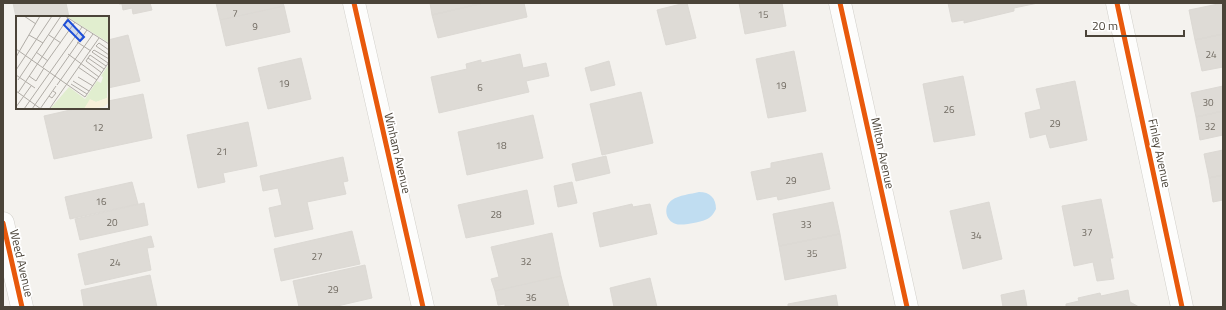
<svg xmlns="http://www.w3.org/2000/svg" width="1226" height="310" viewBox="0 0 1226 310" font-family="'Titillium Web',sans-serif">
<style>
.water{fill:#c0ddf1}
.building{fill:#dedbd6;stroke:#dcd9d4}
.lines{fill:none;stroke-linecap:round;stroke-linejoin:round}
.minor-casing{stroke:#d2d0cb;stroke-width:23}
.minor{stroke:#fdfdfc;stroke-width:22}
.cycleway-casing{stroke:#fff;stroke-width:8}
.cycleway{stroke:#e8590c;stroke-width:5}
.labels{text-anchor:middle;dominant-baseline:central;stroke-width:3.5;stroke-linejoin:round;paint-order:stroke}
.number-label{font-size:10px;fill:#706a61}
.street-label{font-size:12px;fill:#4b4439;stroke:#fff}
.inset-road{fill:none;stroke:#b0aca6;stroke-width:1}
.view{fill:#1d4ed8;fill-opacity:0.15;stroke:#1d4ed8;stroke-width:2}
.inset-edge{fill:none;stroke:#4b4439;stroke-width:2}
</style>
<rect width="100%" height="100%" fill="#f4f2ee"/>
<path class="water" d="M699,192C710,192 716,198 716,209C714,213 712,216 709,218C703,222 682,226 676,224C665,221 663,206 672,200C679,195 691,194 699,192Z"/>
<path class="building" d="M13,3H66L69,17H17V22Z
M119,3H150L152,10L133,14L132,8L123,10L122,4H119Z
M216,3H283L284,6L220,20Z
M430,3H483L432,15Z
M483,3H524L527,17L438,38L432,15Z
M685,3H687L696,38L666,45L657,10Z
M739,3H782L786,26L745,34Z
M948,3H1038L1014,8V11L964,23V20L952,22Z
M1223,3V34L1195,40L1189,10Z
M284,6L290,32L226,46L220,20Z
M1223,34V67L1202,71L1195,40Z
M128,35L140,81L108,88V40Z
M794,51L806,111L768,118L756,59Z
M520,54L523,68L546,63L549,76L526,81L529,92L439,113L431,77L467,69L466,64L481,60V63Z
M301,58L311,99L268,109L258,68Z
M609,61L615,85L591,91L585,68Z
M963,76L975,135L934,142L923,84Z
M1075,81L1087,140L1050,148L1046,134L1030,138L1025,113L1041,109L1036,89Z
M1223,86V111L1196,117L1191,93Z
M641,92L653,143L602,155L590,104Z
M143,94L152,138L54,159L44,116L79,108H108V101Z
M1223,111V135L1200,140L1196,117Z
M533,115L543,158L467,175L458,132Z
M248,122L257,166L223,173L225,182L198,188L187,135Z
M1223,150V175L1209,178L1204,154Z
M822,153L830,189L778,200L777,196L757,200L751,172L771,168V163Z
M606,156L610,173L576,181L572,164Z
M343,157L348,181L343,182L346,194L307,202L313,229L275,237L269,208L282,205L278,188L263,191L260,176Z
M1223,175V200L1213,202L1209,178Z
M132,182L138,204L70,219L65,197Z
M572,182L577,203L558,207L554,186Z
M527,190L534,224L466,238L458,205Z
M1101,199L1113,258H1110L1114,279L1097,281L1093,262L1074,266L1062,206Z
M833,202L840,234L779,246L773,214Z
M989,202L1002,259L963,269L950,211Z
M144,203L148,225L80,240L75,219Z
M632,204L633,207L650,204L657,234L600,247L593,213Z
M352,231L360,264L281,281L274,249Z
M552,233L561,276L495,291L491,279L499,277L491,247Z
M840,234L846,268L785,280L779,246Z
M151,236L154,247L147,248L151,270L85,285L78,254Z
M365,265L372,298L333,307H299L293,281Z
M150,275L157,307H84L81,290Z
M561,276L569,307H505V304L498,305L495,291Z
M650,278L657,307H614L610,288Z
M1024,290L1027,307H1003L1001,295Z
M1128,290L1130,302L1139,307H1066V304L1079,301L1078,298L1100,293L1101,296Z
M836,295L838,307H788V304Z"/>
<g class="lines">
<defs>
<path id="minor" d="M354,3L423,307
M840,3L907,307
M1117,3L1182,307
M3,223L22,307"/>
</defs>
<use href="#minor" class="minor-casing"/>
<use href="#minor" class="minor"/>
<defs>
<path id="cycleway" d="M354,3L423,307
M840,3L907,307
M1117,3L1182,307
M3,223L22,307"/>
</defs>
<use href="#cycleway" class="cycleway-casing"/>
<use href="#cycleway" class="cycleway"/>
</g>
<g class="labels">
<g class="number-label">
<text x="235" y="13">7</text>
<text x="763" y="14">15</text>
<text x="255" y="26">9</text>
<text x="1211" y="54">24</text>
<text x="284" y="83">19</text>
<text x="781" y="85">19</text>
<text x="480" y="87">6</text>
<text x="1208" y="102">30</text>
<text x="949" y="109">26</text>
<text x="1055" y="123">29</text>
<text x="1210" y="126">32</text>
<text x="98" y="127">12</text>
<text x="501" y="145">18</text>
<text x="222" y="151">21</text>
<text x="791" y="180">29</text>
<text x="101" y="201">16</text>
<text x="496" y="214">28</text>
<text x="112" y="222">20</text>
<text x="806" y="224">33</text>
<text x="1087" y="232">37</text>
<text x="976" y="235">34</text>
<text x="812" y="253">35</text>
<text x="317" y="256">27</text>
<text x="526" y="261">32</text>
<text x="115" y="262">24</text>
<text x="333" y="289">29</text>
<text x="531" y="297">36</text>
</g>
<g class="street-label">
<text transform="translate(398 153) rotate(77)">Winham Avenue</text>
<text transform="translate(883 153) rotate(78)">Milton Avenue</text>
<text transform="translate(1160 153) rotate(78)">Finley Avenue</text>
<text transform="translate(22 263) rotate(77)">Weed Avenue</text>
</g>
</g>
<g transform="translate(16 16)">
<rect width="93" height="93" fill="#f4f2ee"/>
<path d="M50,0H93V27ZM93,48L91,82L80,86L74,84L68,93H34L53,71L69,83L81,65L85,67L87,61L85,60Z" fill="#e1eecf"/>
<path d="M93,77V86L88,91L68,93L74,83L80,86L91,82Z" fill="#f7f0da"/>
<path class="inset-road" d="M8,0L20,8M49,0L93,28M13,19L27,27M33,19L45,27M61,26L75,35M0,33L69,81L93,46M93,34L83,27L80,30L93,39M20,36L32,45M52,38L83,61M0,41L24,0M72,42L88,53M92,47L76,36L78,34L93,43M27,51L59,6M62,51L81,64M0,54L36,0M86,57L70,45L74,39L90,50M0,59L19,72M13,60L20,65L28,52M62,61L77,70M2,64L45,0M57,65L73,75M55,68L71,78M41,69L77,18M0,75L25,93M2,77L52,2M33,80L36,82L40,77L37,75M0,91L15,70M34,92L83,22M8,93L66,11M16,93L71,14M24,93L40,70"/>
<path class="view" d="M52,4L68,21L64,25L48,9Z"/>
<rect width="93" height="93" class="inset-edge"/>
</g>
<rect width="1226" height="310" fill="none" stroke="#4b4439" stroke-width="8"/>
<path d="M1086 30v6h98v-6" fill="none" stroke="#4b4439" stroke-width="2"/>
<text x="1092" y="30" font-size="12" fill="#4b4439" stroke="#ffffff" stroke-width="3" paint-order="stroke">20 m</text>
</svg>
